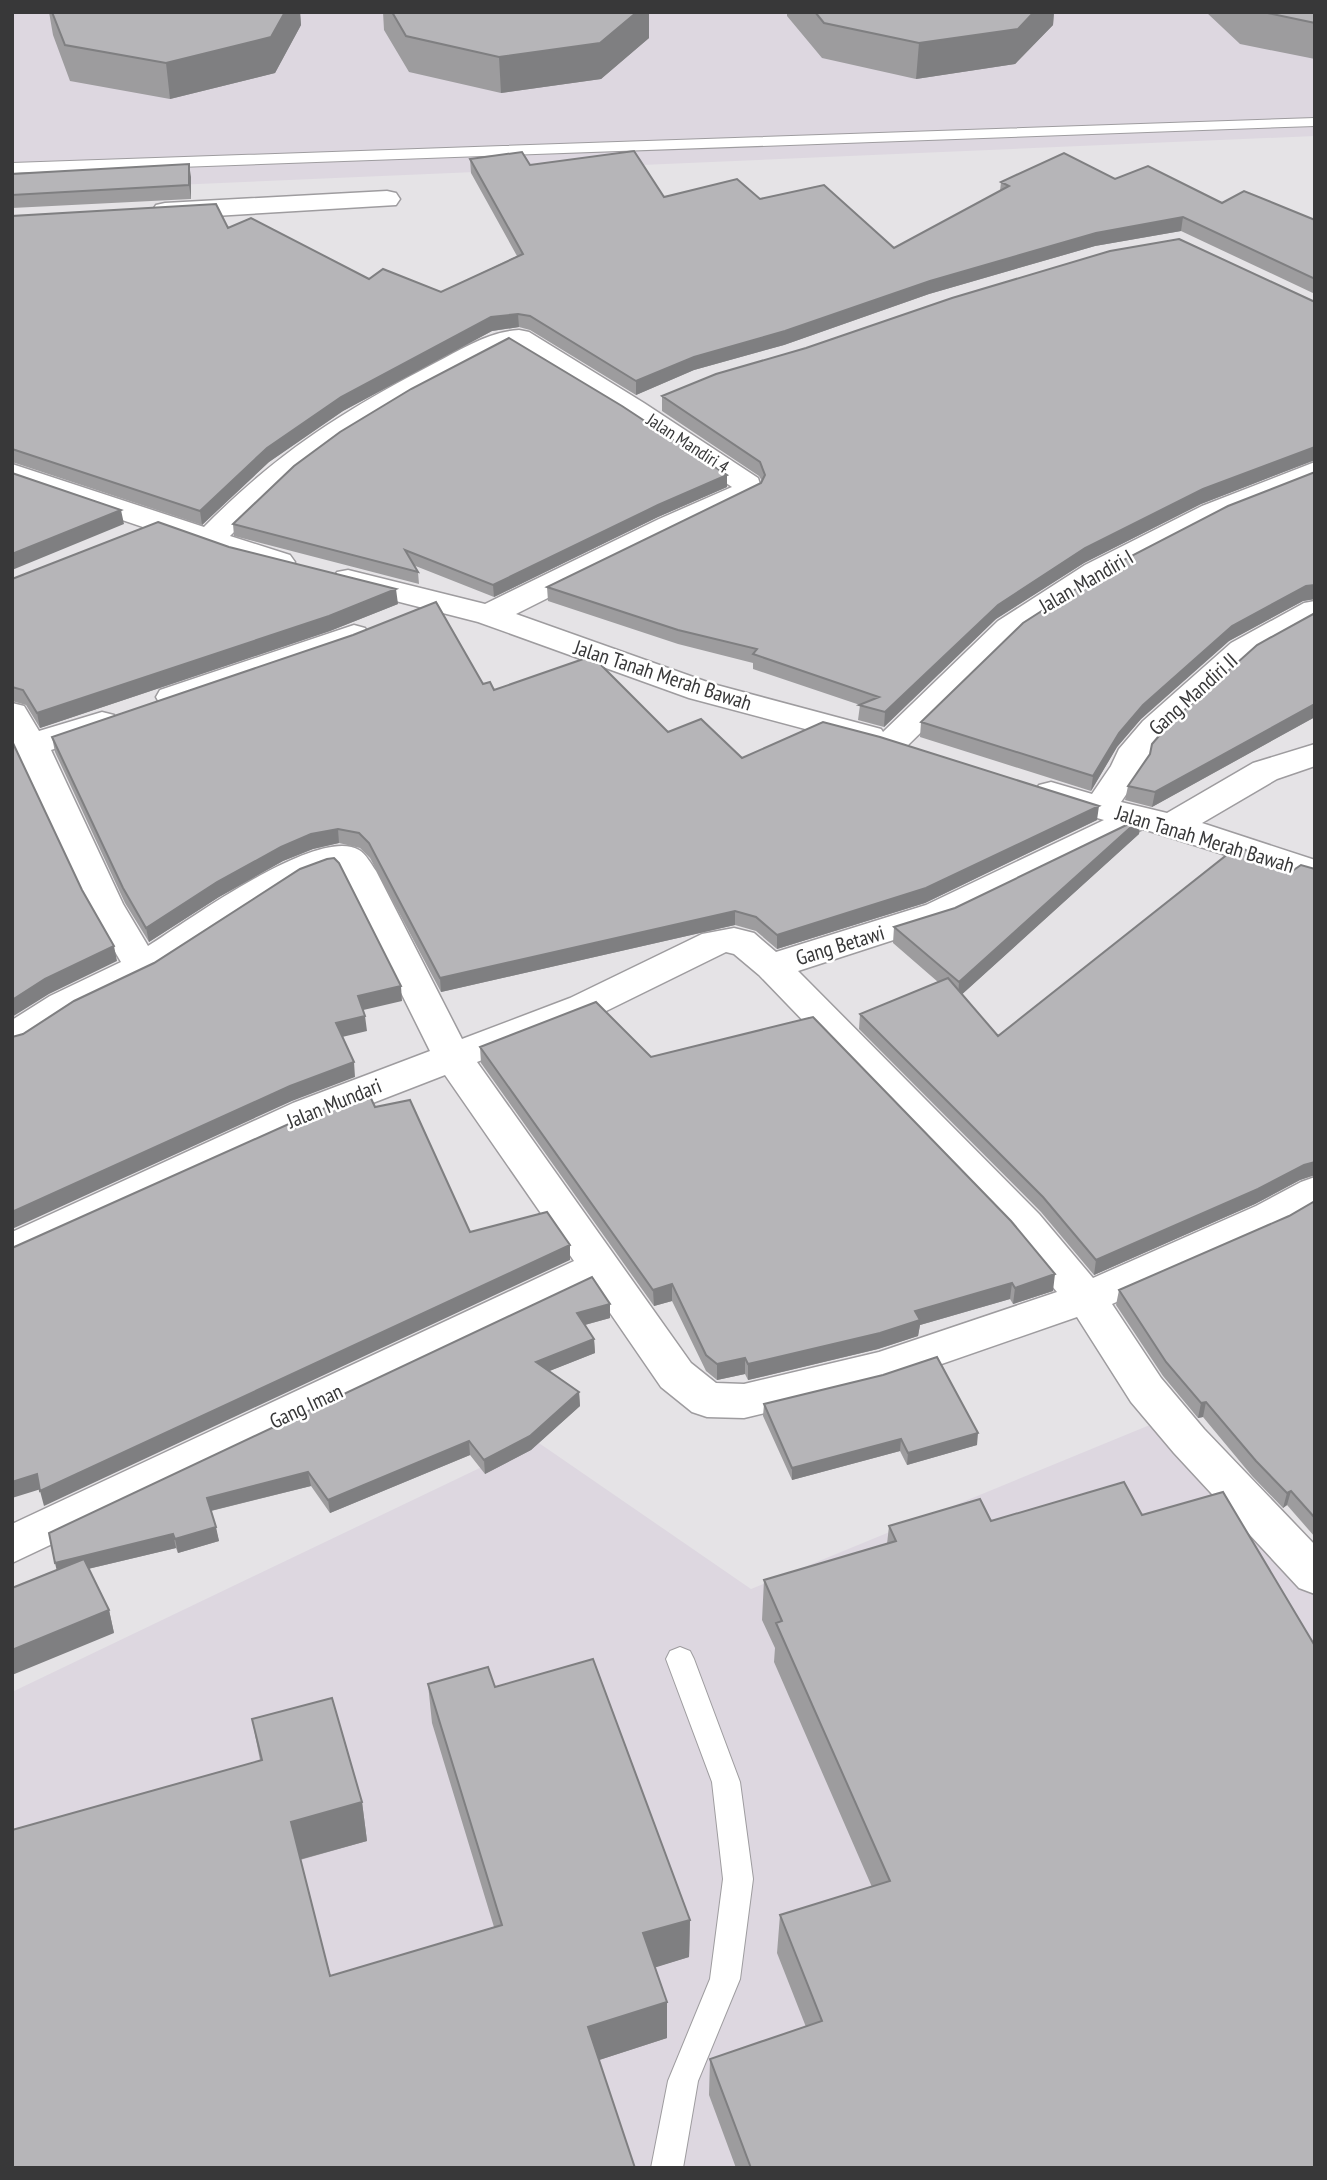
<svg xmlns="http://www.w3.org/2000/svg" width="1327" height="2180" viewBox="0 0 1327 2180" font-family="'PT Sans Narrow',sans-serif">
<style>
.built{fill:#ddd7e0}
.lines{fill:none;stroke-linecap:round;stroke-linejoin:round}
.service-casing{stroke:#9e9c9f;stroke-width:2}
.minor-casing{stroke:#9e9c9f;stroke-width:3}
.service{fill:#fff;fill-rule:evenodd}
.minor{fill:#fff;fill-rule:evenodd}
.wall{fill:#9d9c9e}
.shaded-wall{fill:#7f7f81}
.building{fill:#b6b5b8;stroke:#7f7f81;stroke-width:2}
.labels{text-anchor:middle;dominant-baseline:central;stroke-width:5;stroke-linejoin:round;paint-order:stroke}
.far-street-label{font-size:18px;fill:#383839;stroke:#fff}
.street-label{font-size:21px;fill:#383839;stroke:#fff}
</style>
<rect width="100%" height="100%" fill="#e5e3e6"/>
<path class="built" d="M12,12H1315V136L12,192Z
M1179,1413L1315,1590V2168H12V1692L536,1441L751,1589Z"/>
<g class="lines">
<defs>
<path id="service" d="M1315,118V126L12,173V163Z
M680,1647L690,1651L694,1659L740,1782L753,1879L740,1979L698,2081L683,2168H651L668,2081L710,1979L723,1879L712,1782L666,1659L670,1651Z"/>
<path id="minor" d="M387,191L396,193L400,199L396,205L165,219L156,217L152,211L156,205L165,203Z
M519,330L529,332L644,403L758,478L762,490L750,502L681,531L516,614L713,684L881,729L883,732L998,621L1085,565L1202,506L1315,462V482L1224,518L1107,579L1020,635L904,749L892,752L880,749L877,744L869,746L689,698L478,622L337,586L332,579L337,572L348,570L485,604L659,519L732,487L624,415L514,347C495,349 473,366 456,375C366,422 302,462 230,536L290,555L295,562L290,569L279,571L268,569L12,483V464L204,527C278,452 343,411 435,363C462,349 488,332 519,330Z
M1315,601V623L1253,657L1167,735L1147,758L1145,767L1121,802L1167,813L1253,763L1315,744V766L1277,779L1202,823L1315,860V883L1143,829L952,921L798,971L1039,1214L1093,1278L1256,1206L1301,1182L1315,1177V1210L1284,1228L1112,1304L1161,1378L1204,1429L1315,1545V1594L1299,1588L1174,1453L1131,1402L1077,1317L881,1385L744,1418L707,1417L692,1412L661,1387L593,1288L12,1563V1524L574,1261L445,1075L321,1123L12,1264V1232L293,1103L430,1051L343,876L337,870L328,871L301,882L155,976L76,1014L25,1047L12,1051V1020L50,996L121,962L87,904L12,742V703L24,706L39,731L102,712L114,715L119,722L114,729L51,750L123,904L148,946C185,923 318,825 359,850C366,854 371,864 376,871L462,1039L570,998L702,934L734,928L754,933L776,952L926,905L1104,820L1039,801L1034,793L1039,785L1051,782L1092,794L1111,766L1119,749L1143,721L1231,643L1304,603ZM726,952L734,954L759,975L1011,1236L1057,1292L879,1352L744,1384L716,1383L691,1363L477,1062L596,1016Z
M354,625L365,628L370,635L365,642L184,704L172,707L160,704L156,697L160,690Z"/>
</defs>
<use href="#service" class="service-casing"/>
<use href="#minor" class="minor-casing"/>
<use href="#service" class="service"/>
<use href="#minor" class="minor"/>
</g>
<path class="wall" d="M49,12H300L301,25L275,73L170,99L70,81L53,35Z
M383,12H649V38L601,79L501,93L409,72L384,30Z
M787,12H1054L1053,25L1015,64L916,79L822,58L787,16Z
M1206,12H1315V59L1240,44Z
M470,159L530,165L664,197L760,199L894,248L1000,191L1001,182L1115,179L1222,203L1315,220V294L1181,231L1095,246L929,294L784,345L694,370L636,395L530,330L519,327L492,331L343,411L269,462L202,525L12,462V216L228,228L369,279L441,292L517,256L471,173Z
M12,174L191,177V199L12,208Z
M1315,302V460L1201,504L1084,563L996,619L884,727L858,720L860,705L753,669V663L678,644L548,601L547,587L761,483L762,481L759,476L662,411V396Z
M1315,472V599L1303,601L1229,641L1141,719L1117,747L1091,791L920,737L921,722Z
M727,475V487L658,517L494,597L413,565L418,572L419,584L234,536L233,524Z
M12,579L398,604L330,631L40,728L26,705L12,701Z
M1315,613V717L1152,807L1125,800L1128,786Z
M483,684L494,690L668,732L742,758L1097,820L925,903L777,949L756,931L735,925L441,992L370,858L360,848L339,843L313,849L283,861L219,897L149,942L125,903L55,752L52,737Z
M1141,818L1139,834L962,994L998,1036L1289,873L1315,869V1175L1300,1180L1255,1204L1094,1275L1041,1212L859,1029L860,1014L938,982L893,943L894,927L955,908Z
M480,1047L651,1057L1053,1291L1013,1304L1010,1299L920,1325L918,1336L878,1349L748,1380L745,1374L717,1380L706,1371L672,1301L654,1306L481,1063Z
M1315,1201V1537L1287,1505L1283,1508L1252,1476L1203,1417L1198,1418L1163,1376L1116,1305L1119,1290L1289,1216Z
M610,1304V1318L585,1325L594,1339L595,1353L549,1371L579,1392L580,1406L531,1450L485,1474L470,1455L330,1513L311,1486L211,1511L219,1541L178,1553L176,1548L88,1569L109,1610L114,1633L57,1570Z
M764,1404L977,1445L907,1465L900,1451L792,1480L763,1416Z
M1142,1515L1315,2168H736L709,2095L710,2059L806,2027L777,1953L780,1915L872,1887L774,1662L775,1648L762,1620L764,1580L887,1544L889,1526L991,1521Z
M428,1684L495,1687L690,1920L689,1957L655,1967L667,2002V2038L599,2060L12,2168L260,1760L252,1719L362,1802L367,1841L300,1860L330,1976L494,1927L432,1723Z"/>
<path class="shaded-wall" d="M285,12H300L301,25L275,73L170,99L166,63Z
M637,12H649V38L601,79L501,93L499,57Z
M1034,12H1054L1053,25L1015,64L916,79L919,43Z
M189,164L191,177V199L189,185Z
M1183,217L1181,231L1095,246L929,294L784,345L694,370L636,395V381L694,357L930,281L1096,233Z
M518,314L519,327L492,331L343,411L269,462L202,525L200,511L267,448L341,397L491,317Z
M1315,447V460L1201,504L1084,563L996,619L884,727L885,712L998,605L1085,548L1203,489Z
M727,475V487L658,517L494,597L493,585L658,505Z
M121,510L124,524L12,570V554Z
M1315,585V599L1303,601L1229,641L1141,719L1117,747L1091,791L1093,776L1119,733L1143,705L1232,626L1306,586Z
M396,589L398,604L330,631L40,728L37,713Z
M1315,704V717L1152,807L1155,792Z
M1099,806L1097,820L925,903L777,949V935Z
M1141,818L1139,834L958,998L959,982Z
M338,829L339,843L313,849L283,861L219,897L149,942L146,928L217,882L281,847L311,834Z
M735,911V925L441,992L440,978Z
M114,946L117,961L49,994L12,1017V1000L45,979Z
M401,986L402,1001L359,1011L358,996Z
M365,1016L367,1031L338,1038L336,1023Z
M354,1062L355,1077L292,1101L12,1229V1212L290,1086Z
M1315,1162V1175L1300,1180L1255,1204L1094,1275L1096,1260L1304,1165Z
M570,1245V1260L44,1506L40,1491Z
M1055,1274L1053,1291L1013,1304L1015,1288Z
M1012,1283L1010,1299L920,1325L918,1336L878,1349L748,1380V1364L915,1311Z
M672,1284V1301L654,1306L653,1290Z
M610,1304V1318L577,1327V1313Z
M594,1339L595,1353L537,1376L536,1362Z
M745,1358V1374L717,1380V1364Z
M579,1392L580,1406L531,1450L485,1474L484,1460Z
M1206,1402L1203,1417L1198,1418L1201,1403Z
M978,1433L977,1445L907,1465L908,1453Z
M901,1439L900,1451L792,1480V1468Z
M469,1441L470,1455L330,1513L328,1500Z
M308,1472L311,1486L210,1511L207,1498Z
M37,1474L41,1489L12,1498V1482Z
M1291,1491L1287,1505L1283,1508L1287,1493Z
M216,1527L219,1541L178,1553L175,1539Z
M173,1534L176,1548L58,1576L55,1563Z
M109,1610L114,1633L12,1675V1650Z
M362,1802L367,1841L298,1860L291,1822Z
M690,1920L689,1957L644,1971L643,1933Z
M667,2002V2038L590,2063L588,2027Z"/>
<path class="building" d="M52,12H285L271,37L166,63L65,45Z
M392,12H637L600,43L499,57L406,36Z
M815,12H1034L1018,29L919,43L824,23Z
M1263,12H1315V23Z
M634,151L664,197L737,179L760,199L824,185L894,248L1009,186L1001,182L1064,153L1115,179L1148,166L1222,203L1244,191L1315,220V279L1183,217L1096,233L930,281L785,331L694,357L636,381L530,316L518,314L491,317L341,397L267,448L200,511L12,449V216L216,204L228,228L251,218L369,279L383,269L441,292L523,254L470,159L522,152L530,165Z
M189,164V185L12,195V174Z
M1179,239L1315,302V447L1203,489L1085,548L998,605L885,712L859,705L879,697L753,654L757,649L678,630L547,587L761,483L765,475L760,462L662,396L716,374L806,348L952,298L1110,251Z
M509,338L622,406L727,475L658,505L493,585L405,550L418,572L233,524L294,466L340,432L411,389Z
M1315,472V585L1306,586L1232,626L1143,705L1119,733L1093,776L921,722L1023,623L1110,567L1228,506Z
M12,473L121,510L12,554Z
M158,522L229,547L396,589L329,616L37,713L23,690L12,687V579Z
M436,602L483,684L490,682L494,690L592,656L668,732L701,719L742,758L823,722L880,737L1099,806L926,888L777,935L756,917L735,911L440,978L369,843L359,833L338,829L311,834L281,847L217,882L146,928L123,888L52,737L353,635Z
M1315,613V704L1155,792L1128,786L1150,754L1152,744L1171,722L1257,645Z
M12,741L82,890L114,946L45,979L12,1000Z
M1141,818L959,982L894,927L955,908Z
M1238,846L1289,873L1301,865L1315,869V1162L1304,1165L1258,1189L1096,1260L1043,1197L860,1014L948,978L998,1036Z
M334,858L339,863L401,986L358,996L365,1016L336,1023L354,1062L290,1086L12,1212V1037L23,1034L74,1001L154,963L300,869L327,859Z
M596,1002L651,1057L813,1017L1011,1221L1055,1274L1015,1288L1012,1283L915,1311L920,1320L880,1333L748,1364L745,1358L717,1364L706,1355L672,1284L653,1290L480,1047Z
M368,1092L375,1107L410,1100L470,1232L547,1212L570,1245L40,1491L37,1474L12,1482V1248L320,1110Z
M1315,1201V1518L1291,1491L1287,1493L1256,1461L1206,1402L1201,1403L1166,1362L1119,1290L1289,1216Z
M592,1277L610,1304L577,1313L594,1339L536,1362L579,1392L530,1436L484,1460L469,1441L328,1500L308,1472L207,1498L216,1527L175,1539L173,1534L55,1563L49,1533Z
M937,1357L978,1433L908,1453L901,1439L792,1468L764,1404L883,1375Z
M1124,1482L1142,1515L1223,1492L1315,1646V2168H751L710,2059L822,2021L780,1915L890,1881L776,1623L782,1621L764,1580L896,1541L889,1526L980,1499L991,1521Z
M84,1559L109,1610L12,1650V1588Z
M593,1659L690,1920L643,1933L667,2002L588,2027L635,2168H12V1830L262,1760L252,1719L332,1698L362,1802L291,1822L330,1976L502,1925L428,1684L488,1667L495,1687Z"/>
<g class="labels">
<g class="far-street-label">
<text transform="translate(688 443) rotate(33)">Jalan Mandiri 4</text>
</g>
<g class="street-label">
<text transform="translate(1086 581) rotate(-30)">Jalan Mandiri I</text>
<text transform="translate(663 675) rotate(18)">Jalan Tanah Merah Bawah</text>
<text transform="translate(1193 694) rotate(-42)">Gang Mandiri II</text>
<text transform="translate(1205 839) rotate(17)">Jalan Tanah Merah Bawah</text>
<text transform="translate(840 945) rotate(-17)">Gang Betawi</text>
<text transform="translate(334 1103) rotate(-22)">Jalan Mundari</text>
<text transform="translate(306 1406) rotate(-25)">Gang Iman</text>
</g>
</g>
<rect width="1327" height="2180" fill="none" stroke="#383839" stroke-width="28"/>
</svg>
